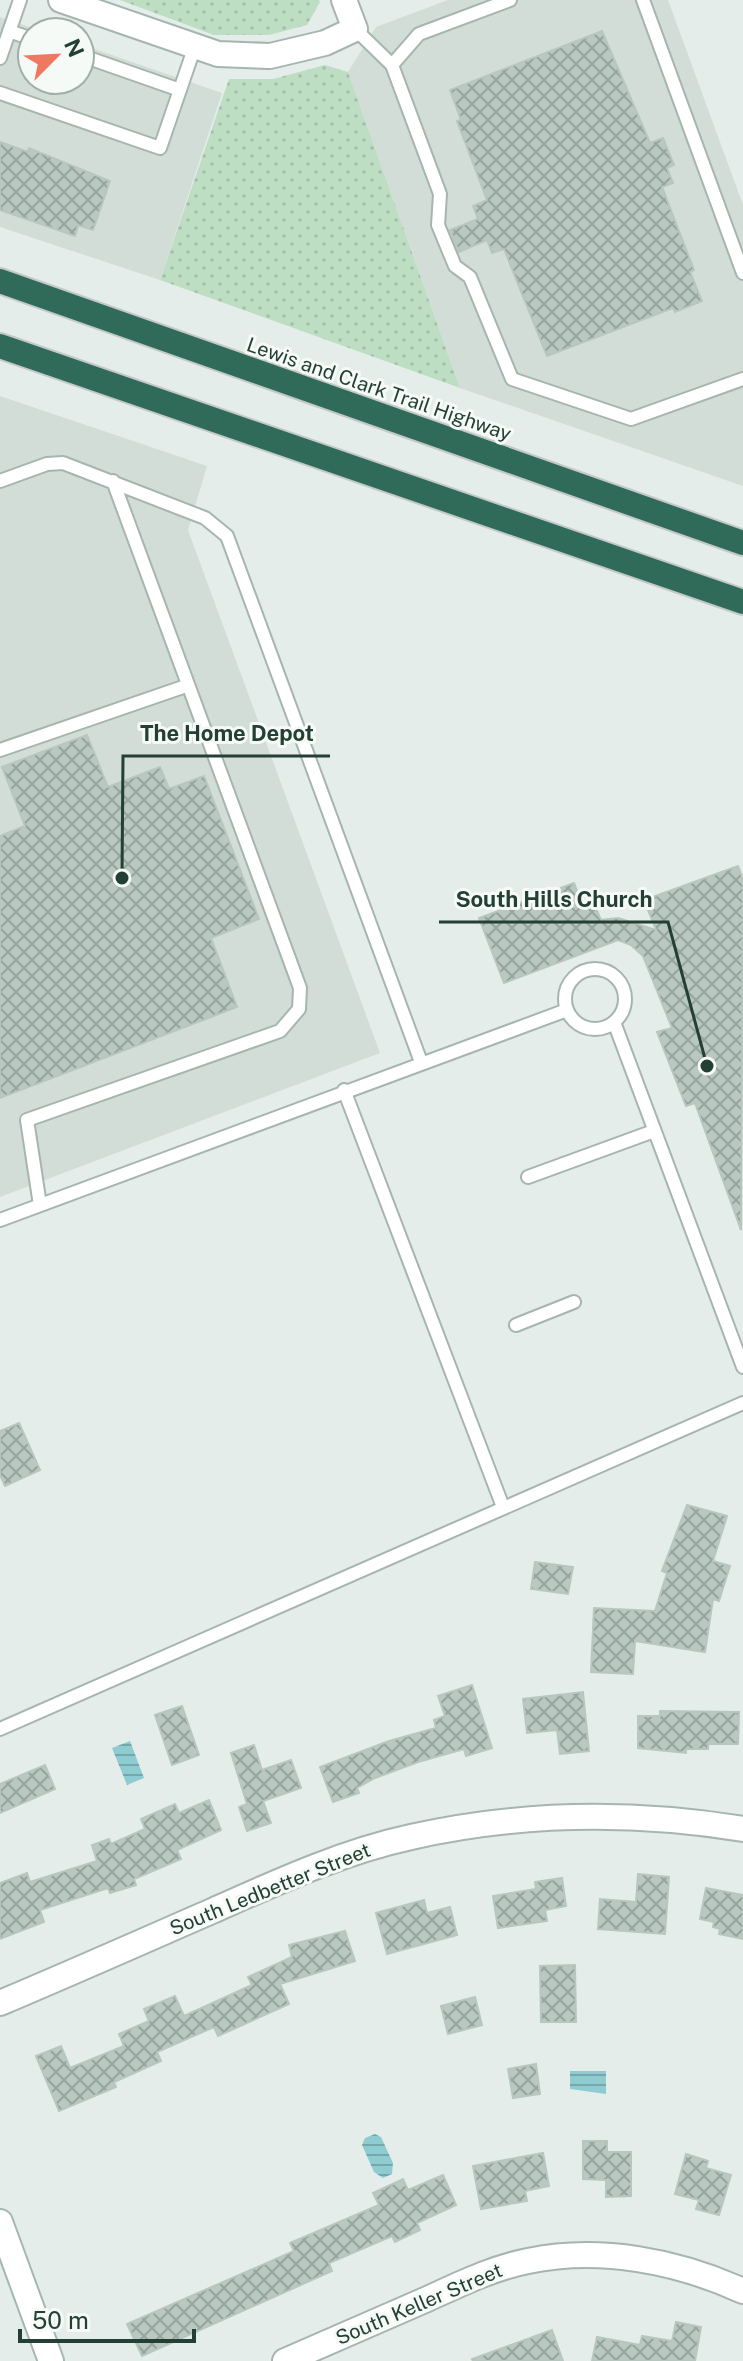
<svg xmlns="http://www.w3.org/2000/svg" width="743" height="2361" viewBox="0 0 743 2361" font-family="'Public Sans',sans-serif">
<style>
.built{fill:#d2ddd7}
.grass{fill:url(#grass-dots)}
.water{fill:url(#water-rules)}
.building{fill:url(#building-cross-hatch);stroke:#b7c7bf;stroke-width:2}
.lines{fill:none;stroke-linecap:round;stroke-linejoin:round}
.lane-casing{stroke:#a7b5af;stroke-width:16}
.street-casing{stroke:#a7b5af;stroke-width:28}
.secondary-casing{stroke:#a3b9af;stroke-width:28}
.highway-casing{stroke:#c2c9c6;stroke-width:28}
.lane{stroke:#fff;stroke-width:12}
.street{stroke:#fff;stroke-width:24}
.secondary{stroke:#fff;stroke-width:24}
.highway{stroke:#306b5a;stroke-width:24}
.labels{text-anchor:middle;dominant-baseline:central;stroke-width:6;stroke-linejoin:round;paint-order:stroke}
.street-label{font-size:20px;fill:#243f35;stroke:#f5faf7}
.leader{fill:none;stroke:#243f35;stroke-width:3}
.callout-dot{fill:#243f35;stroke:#f5faf7;stroke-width:3}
.callout-label{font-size:22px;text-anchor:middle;font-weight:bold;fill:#243f35;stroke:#f5faf7;stroke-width:6;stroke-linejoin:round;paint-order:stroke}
</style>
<defs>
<pattern id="grass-dots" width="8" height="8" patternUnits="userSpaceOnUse" patternTransform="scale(2)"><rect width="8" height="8" fill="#bedec4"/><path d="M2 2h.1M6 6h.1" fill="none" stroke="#a3c0a9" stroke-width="1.8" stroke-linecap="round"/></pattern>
<pattern id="water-rules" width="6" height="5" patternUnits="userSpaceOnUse" patternTransform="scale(2)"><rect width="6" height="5" fill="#8eccd1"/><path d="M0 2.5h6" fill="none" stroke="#74a7aa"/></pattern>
<pattern id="building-cross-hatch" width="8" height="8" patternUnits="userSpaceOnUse" patternTransform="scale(2)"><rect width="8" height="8" fill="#b9c8c1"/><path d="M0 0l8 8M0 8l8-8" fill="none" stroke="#96a49e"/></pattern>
</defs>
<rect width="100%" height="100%" fill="#e4ede9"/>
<path class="built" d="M448,0H668L743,205V486L460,388L348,72L376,27Z
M0,17L45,32H32V80H80V44L222,93L160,280L0,227Z
M0,396L207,466L188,530L380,1053L0,1197Z"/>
<path class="grass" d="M120,0H319L320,2L307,25L269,35H214Z
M325,65L348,72L460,388L160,280L229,79H273Z"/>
<path class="water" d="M130,1741L144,1778L127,1785L112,1748Z
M570,2071H606V2094L570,2089Z
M375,2134L381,2137L393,2163L392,2174L383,2178L374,2172L362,2145L365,2138Z"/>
<path class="building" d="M602,31L650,143L663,138L674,165L667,168L673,183L662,187L694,270L690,272L702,301L675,312L673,308L547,356L504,249L492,253L487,240L459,252L450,230L478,219L473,206L487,200L457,121L461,120L450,90Z
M0,142L28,152L29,148L110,181L93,230L78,225L75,236L0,210Z
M87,735L108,787L160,767L169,789L204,776L259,919L211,938L237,1007L0,1098V836L25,826L2,767Z
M738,866L743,879L741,1230L695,1103L686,1106L657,1032L672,1028L643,956L631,945L618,940L504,983L479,918L574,883L583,906L594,904L601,920L618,918L656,930L644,900Z
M19,1423L40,1470L5,1486L0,1475V1431Z
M687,1505L727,1516L713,1561L730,1566L719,1601L713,1599L705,1652L635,1641L633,1674L591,1672L594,1608L655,1611L667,1573L662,1571Z
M535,1562L573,1567L568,1594L531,1589Z
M472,1685L492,1748L466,1756L464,1749L418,1762L375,1778L357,1788L359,1793L333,1802L320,1767L389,1741L436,1728L434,1720L445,1716L438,1696Z
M583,1692L589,1751L560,1754L557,1730L527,1733L523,1699Z
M182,1706L199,1755L172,1765L155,1715Z
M660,1711L739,1712L738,1744H708V1749H686V1753L638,1748V1716H660Z
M254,1745L262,1770L291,1760L301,1788L263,1801L271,1823L247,1831L239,1807L247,1804L231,1753Z
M45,1765L55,1789L0,1813V1784Z
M209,1800L221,1830L177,1850L181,1859L134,1879L136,1885L110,1893L108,1888L40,1910L44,1922L0,1939V1883L27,1873L30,1882L97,1861L92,1845L109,1839L111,1844L145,1829L141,1819L175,1804L179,1813Z
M638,1874L669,1877L665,1934L598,1929L600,1899L636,1902Z
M562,1878L566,1906L545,1910L547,1921L498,1928L493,1896L536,1889L535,1882Z
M706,1888L743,1895V1939L719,1934L720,1929L713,1927L714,1922L700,1919Z
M424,1900L427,1913L450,1907L457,1935L387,1954L376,1913Z
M345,1931L355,1961L280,1984L289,2004L218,2036L214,2027L157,2052L161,2061L114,2082L116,2087L59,2111L36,2056L61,2046L70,2068L124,2046L119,2034L149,2021L144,2009L175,1996L184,2016L252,1985L248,1977L292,1957L289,1945Z
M575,1965L576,2022H541L540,1966Z
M475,1997L482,2025L448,2034L441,2006Z
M536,2064L540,2094L513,2098L508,2069Z
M583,2141H607V2152H631V2196L606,2197V2180L583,2179Z
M543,2153L549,2186L525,2191L527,2201L481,2209L473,2166Z
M686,2154L708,2161L706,2168L731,2175L719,2215L696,2209L699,2200L675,2194Z
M443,2175L456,2205L417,2223L420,2230L395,2242L392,2236L329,2263L332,2271L142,2356L127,2324L294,2251L290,2243L379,2205L373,2193L403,2179L408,2190Z
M676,2322L701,2327L695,2361H592L597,2337L640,2345L642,2336L672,2341Z
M552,2330L563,2361H473L472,2359Z"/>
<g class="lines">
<defs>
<path id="lane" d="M643,0L743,273
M355,29L392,65L440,194L438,225L455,266L470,277L512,379L631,419L743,379
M9,31L32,39
M80,55L180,90
M0,58L20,0
M392,65L419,34L510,0
M0,93L160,148L195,46
M0,481L47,464L63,463L205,518L227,536L421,1062
M0,750L186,686
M565 999a30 30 0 1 1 60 0a30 30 0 1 1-60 0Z
M614,1022L743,1367
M344,1090L503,1507
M528,1177L654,1131
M40,1205L27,1120L280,1031L299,1009L300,988L113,481
M0,1220L567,1010
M516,1325L574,1302
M0,1729L743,1403"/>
<path id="street" d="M61,0L218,54L270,56L325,43L355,29L344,0
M0,2003C71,1973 141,1942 212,1911C277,1882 342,1852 411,1837C522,1812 631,1811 743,1829
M285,2361C332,2341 378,2320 425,2300C458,2285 492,2268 528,2261C600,2246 677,2261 743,2291"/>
<path id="secondary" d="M0,2222L51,2361"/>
<path id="highway" d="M0,281L743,543
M0,346L743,602"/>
</defs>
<use href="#lane" class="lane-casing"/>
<use href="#street" class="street-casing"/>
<use href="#secondary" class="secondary-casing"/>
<use href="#highway" class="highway-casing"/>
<use href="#lane" class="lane"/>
<use href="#street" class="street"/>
<use href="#secondary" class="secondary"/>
<use href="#highway" class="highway"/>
</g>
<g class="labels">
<g class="street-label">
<text transform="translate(379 389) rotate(19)">Lewis and Clark Trail Highway</text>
<text transform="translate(270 1889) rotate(-22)">South Ledbetter Street</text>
<text transform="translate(419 2304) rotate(-23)">South Keller Street</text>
</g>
</g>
<path class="leader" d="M122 878L123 756H330M707 1066L668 922H439"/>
<g class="callout-dot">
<circle cx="122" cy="878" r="8"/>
<circle cx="707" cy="1066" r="8"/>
</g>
<g class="callout-label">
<text x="227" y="741">The Home Depot</text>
<text x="554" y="907">South Hills Church</text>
</g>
<g transform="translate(56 56) rotate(66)"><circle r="38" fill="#f5faf7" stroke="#a1afa9" stroke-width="2"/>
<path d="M0-6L14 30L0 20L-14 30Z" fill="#ef7860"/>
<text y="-12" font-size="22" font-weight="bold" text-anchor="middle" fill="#243f35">N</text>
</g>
<path d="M20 2329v12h174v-12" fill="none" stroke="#243f35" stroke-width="4"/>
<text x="32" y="2329" font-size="24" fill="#243f35" stroke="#f5faf7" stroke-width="6" paint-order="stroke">50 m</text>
</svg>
